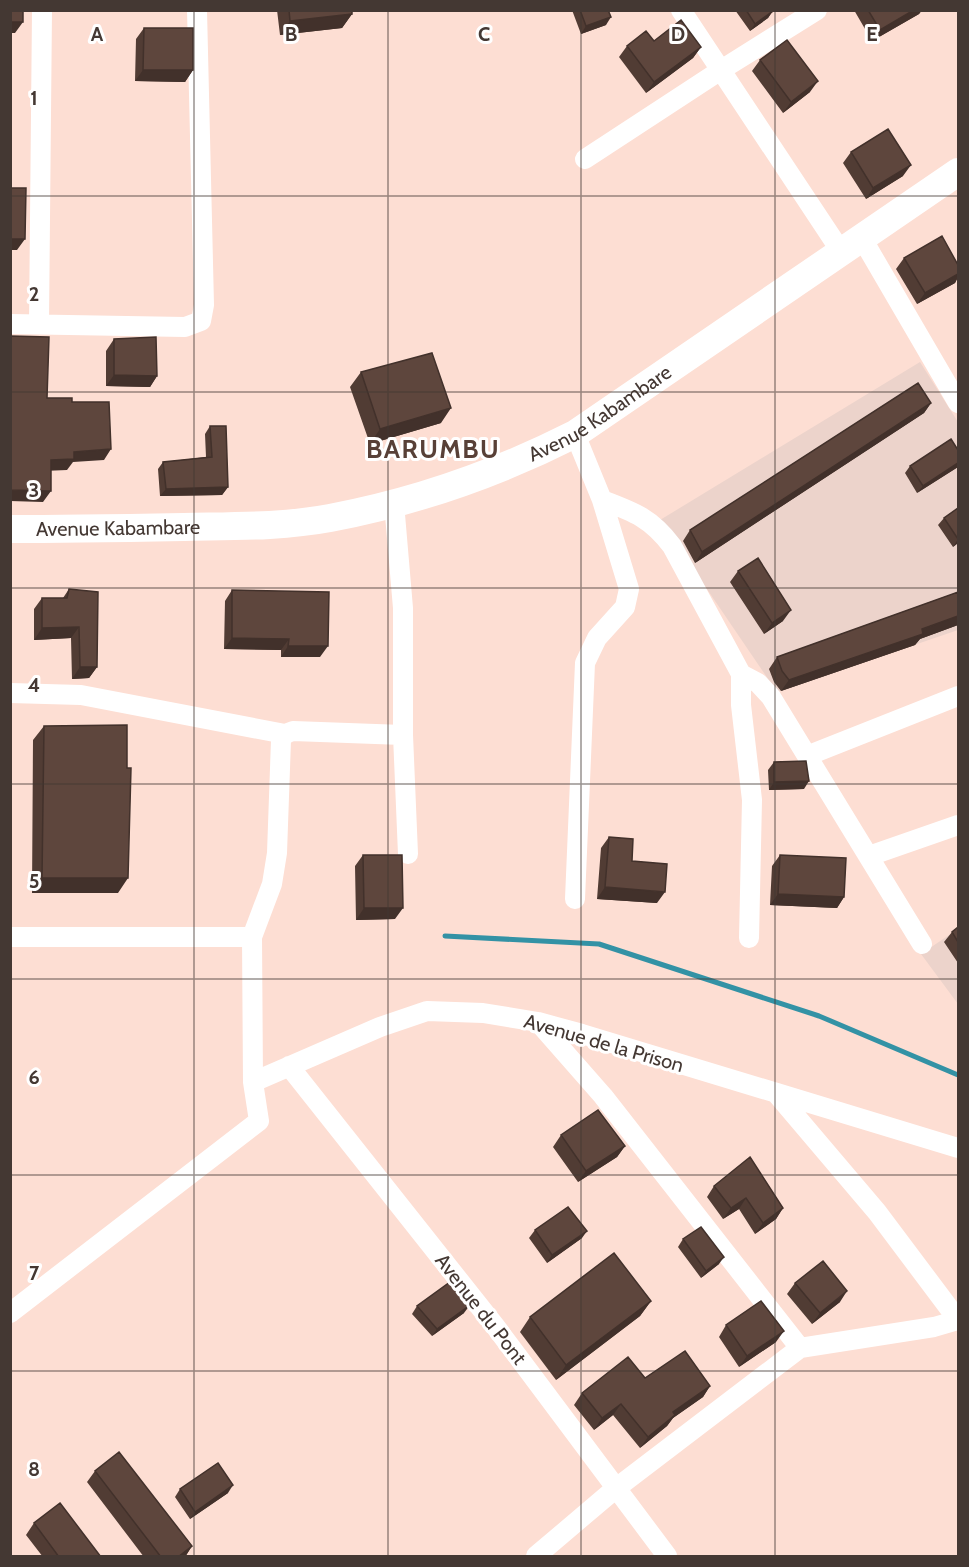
<svg xmlns="http://www.w3.org/2000/svg" width="969" height="1567" viewBox="0 0 969 1567" font-family="Cabin,sans-serif">
<style>
.education{fill:#ecd3cb}
.lines{fill:none;stroke-linecap:round;stroke-linejoin:round}
.stream{stroke:#3392a5;stroke-width:5}
.minor{stroke:#fff;stroke-width:20}
.secondary{stroke:#fff;stroke-width:28}
.wall{fill:#513c34}
.shaded-wall{fill:#42312b}
.building{fill:#5e463d;stroke:#42312b;stroke-width:1.5}
.grid{fill:none;stroke:#443833;stroke-width:1.5;stroke-opacity:0.55}
.labels{text-anchor:middle;dominant-baseline:central;stroke-width:6;stroke-linejoin:round;paint-order:stroke}
.street-label{font-size:20px;fill:#443833;stroke:#fff}
.district-label{font-size:26px;font-weight:bold;letter-spacing:1.5px;fill:#584037;stroke:#fff}
.grid-label{font-size:20px;text-anchor:middle;font-weight:bold;fill:#443833;stroke:#fff;stroke-width:6;stroke-linejoin:round;paint-order:stroke}
</style>
<rect width="100%" height="100%" fill="#fdded3"/>
<path class="education" d="M920,362L958,422V630L777,692L660,520Z
M958,929V1004L921,954Z"/>
<g class="lines">
<path class="stream" d="M445,936L599,944L819,1016L958,1075"/>
<path class="minor" d="M681,10L842,253
M585,159L721,70L817,10
M863,240L958,403
M10,324L185,327L201,321L204,305L197,10
M39,324L42,10
M602,500C634,512 651,518 672,546L741,674V705L752,800L749,938
M394,503L403,608V735L408,854
M741,674L758,683L771,697L922,944
M10,693L81,695L285,734L293,731L403,735
M809,755L958,696
M869,856L958,825
M575,899L585,663L597,638L625,607L629,589L602,500L575,434
M10,937H252
M538,1022L603,1096L800,1348
M289,1066L495,1326L667,1556
M253,1082L380,1027L427,1011L483,1013L538,1022L582,1034L958,1148
M776,1093L877,1212L958,1320
M10,1313L259,1121L253,1082L252,937L272,884L277,853L281,740L285,734
M536,1556L615,1489L800,1348L934,1327L958,1320"/>
<path class="secondary" id="s1" d="M10,529C68,529 126,528 184,527C233,526 282,527 330,518C415,502 498,473 575,434L958,172"/>
</g>
<path class="wall" d="M277,10H352V14L342,28L280,35Z
M572,10H608L606,25L581,34Z
M735,10H773L768,18L750,31Z
M854,10H922L919,14L872,41Z
M144,28L193,70L185,82L135,81L136,39Z
M654,41L701,47L693,58L646,93L619,57L627,46Z
M760,60L810,92L783,113L752,71Z
M851,152L903,176L866,199L843,163Z
M904,258L958,265V277L955,283L917,304L896,269Z
M114,339L157,376L150,387L106,386V351Z
M361,372L441,423L370,444L350,387Z
M931,403L924,413L695,563L683,541L690,530Z
M210,426L228,487L222,495L160,496L158,469L163,462L206,457L205,434Z
M958,450V467L917,493L905,473L910,466Z
M958,508V543L953,547L938,525L944,518Z
M738,571L783,621L764,634L730,582Z
M69,589L97,667L89,678L72,679L71,638L34,640V609L42,598H63Z
M232,590L320,657H281V650L224,649L225,601Z
M958,592V625L920,639L915,645L781,691L774,682L769,669L777,657Z
M44,726L118,893H32L33,740Z
M774,762L804,789L769,790L768,770Z
M609,837L632,861L657,903L597,899L601,848Z
M363,855L395,919L356,920L355,866Z
M780,855L844,897L837,908L770,905L772,866Z
M958,927V963L944,942L952,932Z
M561,1135L625,1146L617,1157L578,1182L553,1147Z
M714,1186L783,1208L776,1219L755,1234L739,1209L723,1219L707,1197Z
M535,1230L582,1238L547,1263L529,1238Z
M683,1239L719,1264L701,1278L678,1247Z
M795,1283L840,1302L812,1324L787,1294Z
M651,1301L640,1316L556,1380L520,1332L530,1317Z
M417,1306L464,1313L432,1336L412,1314Z
M726,1325L776,1342L739,1367L719,1337Z
M645,1378L710,1386L703,1397L673,1418L667,1426L640,1448L613,1415L594,1430L574,1405L582,1393Z
M95,1471L192,1546L185,1557H144L87,1482Z
M180,1489L228,1493L190,1519L175,1497Z
M34,1523L101,1557H43L26,1535Z"/>
<path class="shaded-wall" d="M914,10H922L919,14L872,41L880,30Z
M773,11L768,18L750,31L755,24Z
M352,14L342,28L280,35L290,21Z
M611,17L606,25L581,34L586,26Z
M10,22H23L15,33H10Z
M701,47L693,58L646,93L654,82Z
M143,70H193L185,82L135,81Z
M818,81L810,92L783,113L791,102Z
M911,165L903,176L866,199L873,188Z
M10,239H25L17,250H10Z
M958,274V277L955,283L917,304L925,293Z
M114,375L157,376L150,387L106,386Z
M931,403L924,413L695,563L702,552Z
M451,408L441,423L370,444L380,429Z
M111,449L104,460L73,462L67,470L43,471L51,460L74,452Z
M958,463V467L917,493L923,486Z
M228,487L222,495L160,496L166,489Z
M10,490L51,491L43,502L10,501Z
M958,539V543L953,547Z
M791,610L783,621L764,634L772,623Z
M958,616V625L920,639L915,645L781,691L789,680Z
M79,627L71,638L34,640L42,628Z
M232,638L289,639L281,650L224,649Z
M288,646H328L320,657H281Z
M80,667H97L89,678L72,679Z
M809,781L804,789L769,790L774,782Z
M42,878H128L118,893H32Z
M605,887L665,892L657,903L597,899Z
M778,894L844,897L837,908L770,905Z
M364,908H403L395,919L356,920Z
M625,1146L617,1157L578,1182L586,1171Z
M746,1198L739,1209L723,1219L731,1208Z
M783,1208L776,1219L755,1234L763,1223Z
M587,1231L582,1238L547,1263L552,1255Z
M724,1257L719,1264L701,1278L706,1271Z
M847,1291L840,1302L812,1324L820,1313Z
M651,1301L640,1316L556,1380L566,1365Z
M470,1305L464,1313L432,1336L437,1329Z
M784,1331L776,1342L739,1367L747,1356Z
M710,1386L703,1397L673,1418L667,1426L640,1448L648,1437L673,1412Z
M621,1404L613,1415L594,1430L602,1418Z
M233,1485L228,1493L190,1519L195,1512Z
M192,1546L185,1557H178Z"/>
<path class="building" d="M10,10H23V22H10Z
M289,10H352V14L290,21Z
M580,10H608L611,17L586,26Z
M746,10H773V11L755,24Z
M868,10H914L880,30Z
M681,20L701,47L654,82L627,46L646,31L654,41Z
M144,28H193V70H143Z
M787,40L818,81L791,102L760,60Z
M888,129L911,165L873,188L851,152Z
M10,188H26L25,239H10Z
M942,236L958,265V274L925,293L904,258Z
M10,336L49,337L47,398H72V402H109L111,449L74,452V459L51,460V491L10,490Z
M156,337L157,376L114,375V339Z
M432,353L451,408L380,429L361,372Z
M918,383L931,403L702,552L690,530Z
M210,426H226L228,487L166,489L163,462L212,457Z
M951,439L958,450V463L923,486L910,466Z
M958,508V539L944,518Z
M758,558L791,610L772,623L738,571Z
M69,589L98,592L97,667H80L79,627L42,628V598H67Z
M232,590L329,592L328,646H288L289,639L232,638Z
M958,592V616L922,629L923,634L789,680L782,671L777,657Z
M127,725V768H131L128,878H42L44,726Z
M806,761L809,781L774,782V762Z
M609,837L633,839L632,861L667,864L665,892L605,887Z
M363,855H402L403,908H364Z
M780,855L846,858L844,897L778,894Z
M958,927V942L952,932Z
M598,1110L625,1146L586,1171L561,1135Z
M750,1157L783,1208L763,1223L746,1198L731,1208L714,1186Z
M568,1207L587,1231L552,1255L535,1230Z
M701,1227L724,1257L706,1271L683,1239Z
M614,1253L651,1301L566,1365L530,1317Z
M823,1261L847,1291L820,1313L795,1283Z
M450,1282L470,1305L437,1329L417,1306Z
M761,1301L784,1331L747,1356L726,1325Z
M685,1351L710,1386L673,1412L675,1415L648,1437L621,1404L602,1418L582,1393L628,1357L645,1378Z
M119,1452L192,1546L178,1557H161L95,1471Z
M218,1463L233,1485L195,1512L180,1489Z
M60,1503L101,1557H59L34,1523Z"/>
<path class="grid" d="M194,10V1556M388,10V1556M581,10V1556M775,10V1556M10,196H958M10,392H958M10,588H958M10,784H958M10,979H958M10,1175H958M10,1371H958"/>
<g class="labels">
<g class="street-label">
<text stroke="none"><textPath href="#s1" startOffset="612">Avenue Kabambare</textPath></text>
<text stroke="none"><textPath href="#s1" startOffset="108">Avenue Kabambare</textPath></text>
<text transform="translate(604 1043) rotate(16)">Avenue de la Prison</text>
<text transform="translate(481 1309) rotate(52)">Avenue du Pont</text>
</g>
<g class="district-label">
<text x="433" y="449">BARUMBU</text>
</g>
</g>
<g class="grid-label">
<text x="97" y="41">A</text>
<text x="291" y="41">B</text>
<text x="484" y="41">C</text>
<text x="678" y="41">D</text>
<text x="872" y="41">E</text>
<text x="34" y="105">1</text>
<text x="34" y="301">2</text>
<text x="34" y="497">3</text>
<text x="34" y="692">4</text>
<text x="34" y="888">5</text>
<text x="34" y="1084">6</text>
<text x="34" y="1280">7</text>
<text x="34" y="1476">8</text>
</g>
<rect width="969" height="1567" fill="none" stroke="#443833" stroke-width="24"/>
</svg>
